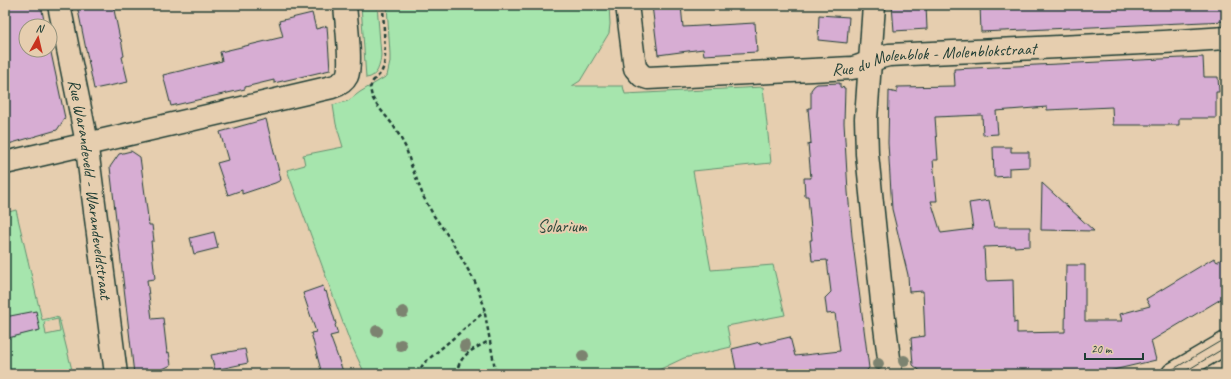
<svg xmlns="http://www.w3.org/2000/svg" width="1231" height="379" viewBox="0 0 1231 379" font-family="Caveat,sans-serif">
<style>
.green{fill:#a6e5ad;stroke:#629170;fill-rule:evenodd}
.building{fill:#d7add3;stroke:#1f3d34}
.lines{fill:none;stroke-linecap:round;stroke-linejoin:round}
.street-casing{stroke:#1f3d34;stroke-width:25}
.path{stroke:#1f3d34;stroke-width:2.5;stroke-dasharray:4 3;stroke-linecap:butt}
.street{stroke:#e6ceaf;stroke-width:22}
.tram{stroke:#1f3d34;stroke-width:1}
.tree{fill:#7c836f}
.labels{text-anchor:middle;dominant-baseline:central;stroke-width:4;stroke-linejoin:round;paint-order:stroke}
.street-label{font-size:17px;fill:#1f3d34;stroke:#e6ceaf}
.park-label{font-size:17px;fill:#26453a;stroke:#e6ceaf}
</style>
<rect width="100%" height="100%" fill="#e6ceaf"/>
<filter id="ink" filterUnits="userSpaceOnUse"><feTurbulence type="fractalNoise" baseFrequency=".025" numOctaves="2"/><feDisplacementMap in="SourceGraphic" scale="8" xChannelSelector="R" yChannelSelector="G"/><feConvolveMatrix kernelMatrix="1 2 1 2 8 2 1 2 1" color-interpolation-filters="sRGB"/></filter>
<g filter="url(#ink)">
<path class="green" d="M361,5H377L381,55C380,65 378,77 366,78Z
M387,5H609L610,24L609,33L580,81L572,86H623L625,94L763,87L771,163L693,171L711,270L773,265L785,315L727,326L731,347L684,358L650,374H365L350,342L287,170L305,165L303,155L343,147L336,124L333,105L348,101L360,92L387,76L390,62V54Z
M16,210L42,320L55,317L59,318L73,374H5V324L9,338L19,335L5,318V213ZM58,319L60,332L46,335L44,322Z"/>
<path class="building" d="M14,5H41L45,26H26V50H50V48L65,118L57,130L5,145V34L7,33L5,27V7Z
M77,5H113L120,39H121L124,56L122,57L128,82L94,89Z
M652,5H681L683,27L755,23L757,52L704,55L703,49L658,55Z
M892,5H926L927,29L894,31Z
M980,5H1226V21L981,32Z
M312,13L316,29L327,26L330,70L274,83V80L245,87V89L171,106L163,75L222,61L220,52L283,37L279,21Z
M819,15L849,17L847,43L818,40Z
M1203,57L1204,77H1218L1219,92H1216V118H1179V125H1113L1112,107L1047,110V107L996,111L998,134L983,135L982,115L935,117L938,160H933L937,201H931L941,233L973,229L969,203L989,200L994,227H1030V246L1014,247V246L984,247L986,281L1013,280L1014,323L1017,322V333L1065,332L1066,265H1085V321H1122L1120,314L1150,306L1146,299L1214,258L1217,262L1226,256V296L1151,341L1156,360L1109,371L1018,370L945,374H924L913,365L911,338L925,336L923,291L909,292L908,275L892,209L888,143L889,91L897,93V87L955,86L954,69Z
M840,83V87L845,88L844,123L848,192L852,236L869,368L863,374H737L732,349L760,342V344L790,337L795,356L840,351L835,313L827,314L825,298L831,292L827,260L812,261L810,240H812L808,196H805L804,178H811L808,144L811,143L808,108H811V90L814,86L817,84Z
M266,119L281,180L275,183L242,194V190L228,195L217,163L228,160L220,132Z
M993,147H1011V152H1029V167L1009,168V176L994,177Z
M131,151L140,157L149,225H152L154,241H151L155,279L147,280L152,319L163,318L167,353L169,352L171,365L163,369L164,374H134L110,167L119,154Z
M1042,183L1094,231L1041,230Z
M214,232L218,248L194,254L190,238Z
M323,286L325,292L326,291L336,324L335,325L338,334L330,336L344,374H322L311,333L316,332L303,293Z
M36,311L40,330L8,338L5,324V317Z
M245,349L248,363L215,370L211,355Z"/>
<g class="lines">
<defs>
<g id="street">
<path id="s1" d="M59,5L85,133L116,374"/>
<path id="s2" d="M627,5L635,68L642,76L648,78L852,68C865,66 875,57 889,55L1164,42L1226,38"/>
<path d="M874,5L866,119L867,154L883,311L891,374"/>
<path d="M5,163L332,87C339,85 344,82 347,76C352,66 346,19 345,5"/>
<path d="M1173,374L1226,343"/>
</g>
</defs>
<use href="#street" class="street-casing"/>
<path class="path" d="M383,5L385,56L384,66L381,73L373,81L370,88L372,97L376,104L393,125L399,135L406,148L411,165L424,198L434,216L451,240L475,282L483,303L496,374
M417,374L424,363L484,312
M457,374C458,355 474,349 489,341"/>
<use href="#street" class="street"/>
<path class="tram" d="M1165,374L1226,338
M1181,374L1226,347"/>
</g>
<g class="tree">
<circle cx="403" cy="312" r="6"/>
<circle cx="377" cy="331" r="6"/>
<circle cx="401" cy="345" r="6"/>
<circle cx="465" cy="346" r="6"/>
<circle cx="583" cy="356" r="6"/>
<circle cx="904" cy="361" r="6"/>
<circle cx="878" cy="364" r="6"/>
</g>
</g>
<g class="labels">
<g class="street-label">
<text stroke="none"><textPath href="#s2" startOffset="368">Rue du Molenblok - Molenblokstraat</textPath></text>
<text stroke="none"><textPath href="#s1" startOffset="187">Rue Warandeveld - Warandeveldstraat</textPath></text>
</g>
<g class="park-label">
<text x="562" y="226">Solarium</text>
</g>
</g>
<rect width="1231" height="379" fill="none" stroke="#e6ceaf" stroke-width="20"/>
<rect x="10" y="10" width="1211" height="359" fill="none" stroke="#1f3d34" stroke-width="1.5" filter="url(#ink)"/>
<g transform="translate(38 38) rotate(8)"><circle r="19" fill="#e6ceaf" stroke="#96947e"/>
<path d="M0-3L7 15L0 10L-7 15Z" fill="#c8321e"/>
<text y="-6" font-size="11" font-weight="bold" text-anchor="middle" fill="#1f3d34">N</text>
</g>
<path d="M1085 353v6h58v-6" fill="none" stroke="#1f3d34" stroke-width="2"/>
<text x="1091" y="353" font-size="12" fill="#1f3d34" stroke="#e6ceaf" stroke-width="3" paint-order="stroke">20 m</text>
</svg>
